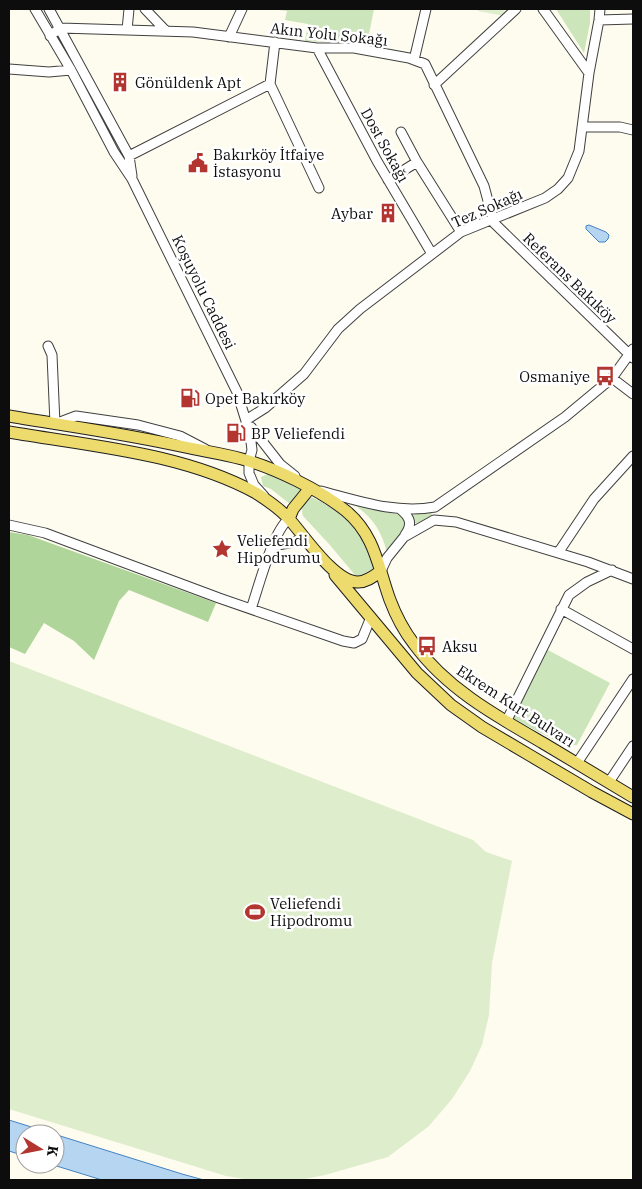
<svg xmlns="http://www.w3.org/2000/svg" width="642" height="1189" viewBox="0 0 642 1189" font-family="'IBM Plex Serif',serif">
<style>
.green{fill:#cce5ba}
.forest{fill:#afd59a}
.pitch{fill:#deedcb}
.water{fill:#b6d5f1;stroke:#4383c3}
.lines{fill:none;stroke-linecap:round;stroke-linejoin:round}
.minor-casing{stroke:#404040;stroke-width:11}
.major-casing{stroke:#1e1e1e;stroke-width:13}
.minor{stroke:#fff;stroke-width:9}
.major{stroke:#eedb6d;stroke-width:11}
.labels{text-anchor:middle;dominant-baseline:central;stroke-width:5;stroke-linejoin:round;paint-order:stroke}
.street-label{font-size:15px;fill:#0d0d0d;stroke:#fff}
.poi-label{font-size:15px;fill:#0d0d0d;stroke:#fff;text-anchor:start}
</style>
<rect width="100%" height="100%" fill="#fefcee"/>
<path class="green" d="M272,9H374L367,44L305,41L308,24L285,20L287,11Z
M556,9H590V23L584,53Z
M268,474L303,489L290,504L271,489L263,486L261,477Z
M310,497C325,501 354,524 363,537C369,545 371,557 374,567L372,572L358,578L355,575L329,544L303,516C300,507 305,503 310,497Z
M347,499L369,508L404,516L407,526L387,552C379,524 370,516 347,499Z
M431,510L432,515L430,519L413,524L410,516Z
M546,649L610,683L577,745L566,746L510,717Z"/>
<path class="forest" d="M9,532L28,535L216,603L208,622L129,590L119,601L94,660L74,641L44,623L25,654L9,647Z"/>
<path class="pitch" d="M479,9H505L504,16L478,11Z
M9,661L473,840L486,852L512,861L492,963L489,1015L482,1045L470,1071L452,1099L429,1126L388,1157L325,1175L300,1180H251L226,1176L9,1109Z"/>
<path class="water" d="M589,225L606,232L609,235L608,239L605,242H599L586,229V226Z
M9,1120L182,1174L204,1180H102L50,1164H55V1134H25V1156L9,1151Z"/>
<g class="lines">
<defs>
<path id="minor" d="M35,9L71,70L114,152L132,179L237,392L250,434L252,450L249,461V473L254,485L264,496
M49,9L129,156L132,176
M145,9L166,31
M543,9L589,73
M599,20L633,19
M127,30L129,9
M50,36L60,28L193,32L317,48H354L409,58L425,64L484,186L494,223L633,358
M229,37L242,9
M275,42L270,84L319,188
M317,48L377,161L432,254
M414,60L426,9
M9,69L49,72L71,70
M434,85L516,9
M582,127H620L633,130
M401,132L417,162
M129,156L270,84
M388,180L417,162L461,232
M48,346L52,355L55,424L76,416L138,425L180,436L205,449
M612,378L633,394
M246,420L265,408L304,374L338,329L360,309L461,232L545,198L558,189L568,178L579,151L589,73L599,20L600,9
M251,427L280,464L295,476
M321,491C359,501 396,514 435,507L565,417L612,378L633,349
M400,509C410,517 413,524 405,535
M9,525L45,533L219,598L343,641L354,643L362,639L371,617
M272,546L306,540
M558,553L594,499L633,456
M381,571L387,558L404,537L434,520L456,522L588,562L633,579
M251,609C258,589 273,530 289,519
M561,609L633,649
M506,722L569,595L587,582L612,570
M577,763L633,679
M609,782L633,746"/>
<path id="major" d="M9,416C68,426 127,434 185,447C204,451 224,454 242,459C275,468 320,490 346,511C375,535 378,567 390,600C396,616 404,631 414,644C447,689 496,716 543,743C573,761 603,779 633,797
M9,432C90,446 183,453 256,493C267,500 280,509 289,519C304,535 334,582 358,582C367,582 374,576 381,571
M289,519L293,509L310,488
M335,575L417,673L451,705L482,727L531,756L592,792L633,814"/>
</defs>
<use href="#minor" class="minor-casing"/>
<use href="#major" class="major-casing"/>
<use href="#minor" class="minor"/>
<use href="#major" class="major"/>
</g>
<defs>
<symbol id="building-bare" viewBox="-9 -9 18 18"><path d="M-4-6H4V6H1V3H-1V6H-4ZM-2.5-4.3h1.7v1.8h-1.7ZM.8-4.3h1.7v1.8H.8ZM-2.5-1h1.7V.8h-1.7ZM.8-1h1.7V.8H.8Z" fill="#b2362f" stroke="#fff" stroke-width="2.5" paint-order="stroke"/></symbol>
<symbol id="civic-bare" viewBox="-9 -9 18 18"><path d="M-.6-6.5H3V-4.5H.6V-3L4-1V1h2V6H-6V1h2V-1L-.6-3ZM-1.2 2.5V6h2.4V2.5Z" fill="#b2362f" stroke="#fff" stroke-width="2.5" paint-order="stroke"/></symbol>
<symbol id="bus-bare" viewBox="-9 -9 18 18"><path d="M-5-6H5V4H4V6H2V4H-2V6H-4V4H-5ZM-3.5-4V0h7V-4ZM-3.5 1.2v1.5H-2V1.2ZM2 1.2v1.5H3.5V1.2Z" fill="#b2362f" stroke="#fff" stroke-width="2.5" paint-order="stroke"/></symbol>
<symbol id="fuel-bare" viewBox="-9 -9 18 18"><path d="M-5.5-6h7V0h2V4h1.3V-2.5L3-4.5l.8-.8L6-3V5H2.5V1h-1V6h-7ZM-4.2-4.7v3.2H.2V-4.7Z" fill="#b2362f" stroke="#fff" stroke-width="2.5" paint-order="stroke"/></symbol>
<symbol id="sight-bare" viewBox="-9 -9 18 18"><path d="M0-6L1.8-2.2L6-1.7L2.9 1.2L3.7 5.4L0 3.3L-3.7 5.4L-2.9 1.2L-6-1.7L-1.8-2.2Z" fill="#b2362f" stroke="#fff" stroke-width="2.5" paint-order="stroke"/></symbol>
<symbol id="stadium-bare" viewBox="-9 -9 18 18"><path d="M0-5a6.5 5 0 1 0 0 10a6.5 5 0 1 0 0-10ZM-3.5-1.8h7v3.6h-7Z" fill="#b2362f" stroke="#fff" stroke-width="2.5" paint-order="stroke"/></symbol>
</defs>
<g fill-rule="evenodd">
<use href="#building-bare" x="106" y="68" width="28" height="28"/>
<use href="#civic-bare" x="184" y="149" width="28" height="28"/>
<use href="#building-bare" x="374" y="199" width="28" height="28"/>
<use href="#bus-bare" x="591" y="362" width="28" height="28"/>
<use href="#fuel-bare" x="176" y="384" width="28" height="28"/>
<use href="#fuel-bare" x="222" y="419" width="28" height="28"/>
<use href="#sight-bare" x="208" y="535" width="28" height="28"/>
<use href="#bus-bare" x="413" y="632" width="28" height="28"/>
<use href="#stadium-bare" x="241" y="898" width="28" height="28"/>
</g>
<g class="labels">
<g class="street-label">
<text transform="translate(329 34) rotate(6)">Akın Yolu Sokağı</text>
<text transform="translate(385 145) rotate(61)">Dost Sokağı</text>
<text transform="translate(487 208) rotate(-24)">Tez Sokağı</text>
<text transform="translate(570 278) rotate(44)">Referans Bakıköy</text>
<text transform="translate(204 292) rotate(64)">Koşuyolu Caddesi</text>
<text transform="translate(516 706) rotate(33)">Ekrem Kurt Bulvarı</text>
</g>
<g class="poi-label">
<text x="135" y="82">Gönüldenk Apt</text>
<text x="213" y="154">Bakırköy İtfaiye<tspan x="213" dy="17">İstasyonu</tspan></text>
<text x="373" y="213" text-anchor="end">Aybar</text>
<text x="590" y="376" text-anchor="end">Osmaniye</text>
<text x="205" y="398">Opet Bakırköy</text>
<text x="251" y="433">BP Veliefendi</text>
<text x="237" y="540">Veliefendi<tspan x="237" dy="17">Hipodrumu</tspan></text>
<text x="442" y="646">Aksu</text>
<text x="270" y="903">Veliefendi<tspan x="270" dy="17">Hipodromu</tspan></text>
</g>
</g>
<rect width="642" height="1189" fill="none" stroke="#0d0d0d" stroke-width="20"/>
<g transform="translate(40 1149) rotate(100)"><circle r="24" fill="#ffffff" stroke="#9e9e9e"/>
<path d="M0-4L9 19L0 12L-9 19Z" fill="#b2362f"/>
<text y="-8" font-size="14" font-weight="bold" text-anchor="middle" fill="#0d0d0d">K</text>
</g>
</svg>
